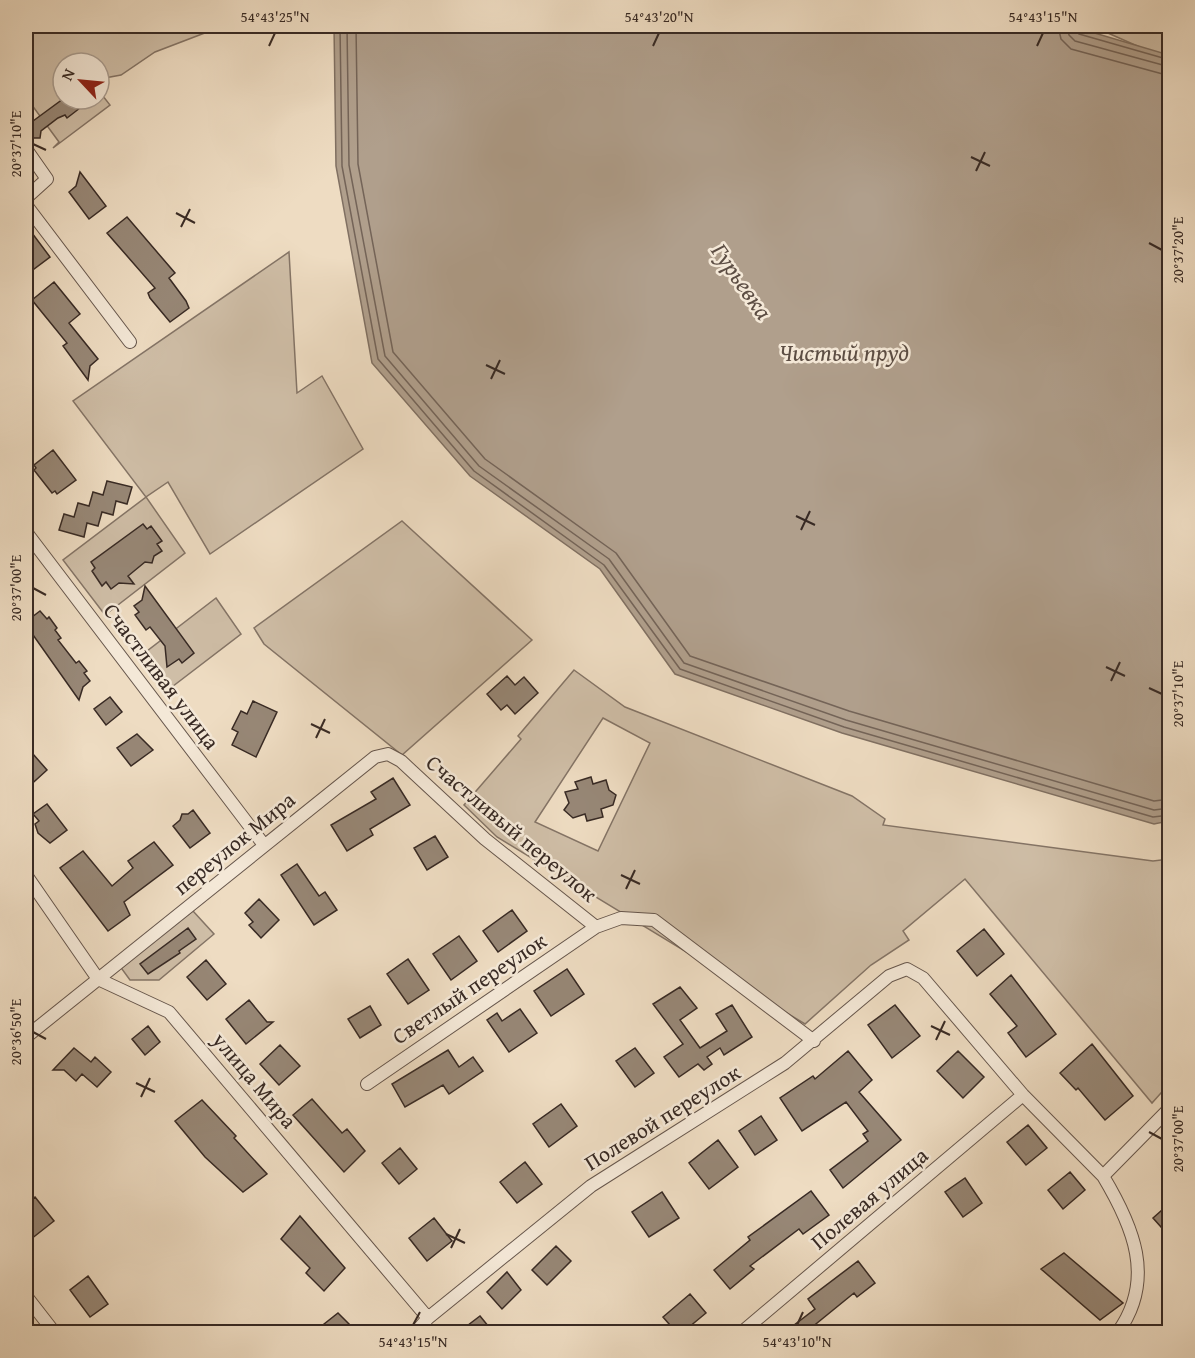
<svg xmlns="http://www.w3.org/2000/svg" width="1195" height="1358" viewBox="0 0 1195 1358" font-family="'Gentium Book Plus',serif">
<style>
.green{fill:#cfbea7;stroke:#847466;stroke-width:1.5;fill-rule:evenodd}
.water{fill:#b09f8c;stroke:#807062;stroke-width:1.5}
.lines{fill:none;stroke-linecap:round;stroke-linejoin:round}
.shore{stroke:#746458;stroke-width:1.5}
.building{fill:#978776;stroke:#382a24;stroke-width:1.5}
.minor-casing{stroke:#66564c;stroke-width:14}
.minor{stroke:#f4e8d7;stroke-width:12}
.ticks{fill:none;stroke:#382a24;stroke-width:2}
.labels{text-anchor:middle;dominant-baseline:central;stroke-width:5;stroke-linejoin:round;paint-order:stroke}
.street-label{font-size:22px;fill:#382a24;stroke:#f4e8d7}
.water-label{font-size:24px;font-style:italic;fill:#5c4d43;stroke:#f4e8d7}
.neatline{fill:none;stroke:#382a24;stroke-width:2}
.ticks-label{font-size:15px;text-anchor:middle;fill:#382a24}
</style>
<rect width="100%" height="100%" fill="#eedcc2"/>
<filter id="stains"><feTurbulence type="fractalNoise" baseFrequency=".00333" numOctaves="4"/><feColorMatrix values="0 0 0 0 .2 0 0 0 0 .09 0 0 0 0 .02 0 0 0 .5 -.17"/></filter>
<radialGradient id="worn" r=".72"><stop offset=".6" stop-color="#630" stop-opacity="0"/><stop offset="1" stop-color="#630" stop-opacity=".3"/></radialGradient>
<path class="green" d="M26,26H223L155,52L121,75L99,79V63H63V99H99V91L110,105L53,148L59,142L26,97Z
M1092,26H1169V60Z
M289,252L297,393L322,376L363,449L210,554L168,482L146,497L185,553L105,615L63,560L146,497L73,401Z
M402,521L532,640L402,755L264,644L254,628Z
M216,598L241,634L164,693L138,658Z
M574,670L625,707L852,796L885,819L883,825L1153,861L1169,859V1084L1152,1103L965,879L903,931L909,940L871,965L805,1024L497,837L464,805L521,739L518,736ZM603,718L650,743L598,851L535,822Z
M193,911L214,934L159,980H130L119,965Z"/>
<path class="water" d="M334,26H1071L1169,55V821L1154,824L842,733L675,674L600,569L470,476L372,363L336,166Z"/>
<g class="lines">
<path class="shore" d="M340,26L342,166L378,359L474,471L604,565L680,669L844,727L1153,817L1170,815
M347,26L349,165L385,356L479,466L609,559L684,663L846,720L1154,810L1170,808
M356,26L358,164L393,352L485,459L616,553L690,656L849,711L1154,801L1170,799
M1058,26L1061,39L1071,49L1170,76
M1067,26L1069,35L1075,41L1170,67
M1074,26L1079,34L1170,60"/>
</g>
<path class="building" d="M63,99H79L80,108L67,118L65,115L58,118L41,131L40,138H26V111L33,121Z
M80,172L106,206L89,219L69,192L76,186Z
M127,217L175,273L169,278L186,301L189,308L170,322L150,298L148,293L155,288L107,233Z
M26,225L50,257L26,275Z
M54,282L80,314L69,323L98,359L90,366L88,380L63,346L67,343L32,300Z
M53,450L76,480L57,494L55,491L52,493L34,470L36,468L34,465Z
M107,481L132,487L127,504L116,501L113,515L102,512L98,526L87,523L84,537L59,530L64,514L74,517L78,503L89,506L93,492L103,495Z
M143,524L147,529L151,526L162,541L157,544L162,551L154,556L152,563L145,562L128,576L134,584L119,583L111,589L106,582L102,586L92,571L95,568L91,562Z
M145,586L194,653L182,663L179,659L167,667L165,646L150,627L146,630L135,615L139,612L134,606L142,600Z
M40,611L47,619L49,617L57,628L55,630L61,638L58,640L76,663L79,661L87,671L84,673L90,681L83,687L79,700L26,625V616L32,617Z
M507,676L515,685L524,677L538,693L515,714L507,705L501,710L487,694Z
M110,697L122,712L106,725L94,709Z
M253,701L277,712L256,757L232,745L238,732L232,729L241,711L247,714Z
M137,734L153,750L131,766L117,748Z
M26,746L47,770L26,789Z
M591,777L593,784L606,780L609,790L616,795L613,805L601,809L603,817L587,821L585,814L573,818L564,810L569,803L565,792L578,789L575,782Z
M393,778L410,805L370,829L373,835L347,851L331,825L376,799L371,792Z
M47,804L67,830L50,843L38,833L35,824L39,821L33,814Z
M193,810L210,833L190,848L173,826L180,820L182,814H188Z
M435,836L448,857L427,870L414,848Z
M154,842L173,865L124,902L130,915L108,931L60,868L83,851L112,886L133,868L128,861Z
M297,864L319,896L325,892L337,910L314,925L281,875Z
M259,899L279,920L261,938L249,925L253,922L245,913Z
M512,910L527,931L498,952L483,931Z
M188,928L196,939L179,951L180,953L148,974L140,964Z
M984,929L1004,954L977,976L957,951Z
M459,936L477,961L451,980L433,954Z
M408,959L429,990L408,1004L387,974Z
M206,960L226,984L207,1000L187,977Z
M567,969L584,994L551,1016L534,991Z
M1011,975L1056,1034L1026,1057L1008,1033L1017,1026L990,994Z
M680,987L697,1008L680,1020L700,1048L727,1031L716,1014L732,1005L752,1037L724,1055L720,1048L707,1057L712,1064L704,1070L698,1064L679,1077L664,1057L683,1044L653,1004Z
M249,1000L267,1022H273L246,1044L226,1019Z
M895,1005L920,1036L892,1058L868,1025Z
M370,1006L381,1025L360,1038L348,1019Z
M520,1009L537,1033L509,1052L487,1020L497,1013L502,1021Z
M148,1026L160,1042L145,1055L132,1039Z
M1092,1044L1133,1096L1105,1120L1078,1088L1076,1090L1060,1073Z
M280,1045L300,1066L279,1085L260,1064Z
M74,1048L91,1062L95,1057L111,1072L97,1087L82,1074L76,1081L64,1070H53Z
M635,1048L654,1073L635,1087L616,1061Z
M448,1050L459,1067L473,1057L483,1071L449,1094L443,1085L405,1107L392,1084Z
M848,1051L872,1080L859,1092L901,1140L843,1188L830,1170L868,1141L863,1134L868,1131L846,1102L802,1131L780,1098L813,1076L815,1079Z
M958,1051L984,1077L963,1098L937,1071Z
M312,1099L342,1133L347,1129L365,1151L344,1172L293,1115Z
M202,1100L236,1136L234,1138L267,1174L243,1192L205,1157L175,1121Z
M561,1104L577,1126L549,1147L533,1124Z
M761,1116L777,1140L755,1155L739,1131Z
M1028,1125L1047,1148L1026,1165L1007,1142Z
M718,1140L738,1167L709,1189L689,1163Z
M400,1148L417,1169L399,1184L382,1163Z
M525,1162L542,1184L517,1203L500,1182Z
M1070,1172L1085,1190L1063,1209L1048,1190Z
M965,1178L982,1203L963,1217L945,1192Z
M811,1191L829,1215L803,1234L799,1229L750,1266L754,1269L730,1289L714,1270L750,1240L748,1237Z
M662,1192L679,1218L649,1237L632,1212Z
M35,1197L54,1221L26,1243V1204Z
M1170,1203V1237L1153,1218Z
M300,1216L345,1268L324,1291L306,1273L310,1268L281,1239Z
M434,1218L452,1241L427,1261L409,1238Z
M556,1246L571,1261L547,1285L532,1270Z
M1064,1253L1123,1303L1100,1320L1041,1269Z
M858,1261L875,1283L857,1297L854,1293L806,1332H785L815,1309L808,1299Z
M507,1272L521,1290L502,1309L487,1292Z
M88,1276L108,1304L90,1317L70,1290Z
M690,1294L706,1313L683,1332H676L663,1317Z
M338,1313L357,1332H314Z
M480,1316L493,1332H459Z"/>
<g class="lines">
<defs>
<path id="minor" d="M26,149L47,179L26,198
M26,205L130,342
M26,532L264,845
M26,875L98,979L169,1012L428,1318
M26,1037L375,757L388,754L401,761L485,839L596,927
M367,1084L596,927L621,918L654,920L814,1041
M26,1296L54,1332
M416,1332L428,1318L591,1186L785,1063L889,976L907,969L923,978L1023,1095L1103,1176
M742,1332L1023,1095
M1118,1332C1156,1279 1133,1226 1103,1176L1170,1108"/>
</defs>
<use href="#minor" class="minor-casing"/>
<use href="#minor" class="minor"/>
</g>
<path class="ticks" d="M269,46L275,33M653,46L659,33M1037,46L1043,33M33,144L46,150M971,157L990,166M976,171L985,152M176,213L195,223M181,227L190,209M1149,243L1162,250M486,365L505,374M491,379L500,360M796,516L815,525M801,530L810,511M33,588L46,595M1106,667L1125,676M1111,681L1120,662M1149,688L1162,694M311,724L330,733M316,738L325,719M621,875L640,884M626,889L635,870M931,1026L950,1035M33,1032L46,1039M936,1040L945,1021M136,1083L155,1092M141,1097L150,1078M1149,1132L1162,1139M446,1234L465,1243M451,1248L460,1229M413,1325L420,1312M797,1325L803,1312"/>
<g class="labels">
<g class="street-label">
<text transform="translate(162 676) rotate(53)">Счастливая улица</text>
<text transform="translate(512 828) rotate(40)">Счастливый переулок</text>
<text transform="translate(234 843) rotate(-39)">переулок Мира</text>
<text transform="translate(469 988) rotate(-34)">Светлый переулок</text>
<text transform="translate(255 1080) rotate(50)">улица Мира</text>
<text transform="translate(662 1117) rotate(-32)">Полевой переулок</text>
<text transform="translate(869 1198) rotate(-40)">Полевая улица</text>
</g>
<g class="water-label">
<text transform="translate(742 281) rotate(55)">Гурьевка</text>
<text x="844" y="352">Чистый пруд</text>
</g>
</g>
<rect width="1195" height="1358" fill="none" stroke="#eedcc2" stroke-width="66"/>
<g transform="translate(81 81) rotate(296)"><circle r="28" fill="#f4e8d7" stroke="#a99c8f" stroke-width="1.5"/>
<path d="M0-4.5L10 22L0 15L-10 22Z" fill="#8f2418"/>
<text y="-9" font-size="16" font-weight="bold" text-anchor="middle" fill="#382a24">N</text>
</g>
<rect x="33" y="33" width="1129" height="1292" class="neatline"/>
<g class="ticks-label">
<text x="275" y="22">54°43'25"N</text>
<text x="659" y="22">54°43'20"N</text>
<text x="1043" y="22">54°43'15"N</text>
<text transform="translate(16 144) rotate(-90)" y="5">20°37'10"E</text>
<text transform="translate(1178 250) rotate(-90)" y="5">20°37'20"E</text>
<text transform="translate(16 588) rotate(-90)" y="5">20°37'00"E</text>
<text transform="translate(1178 694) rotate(-90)" y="5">20°37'10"E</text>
<text transform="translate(16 1032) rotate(-90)" y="5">20°36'50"E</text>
<text transform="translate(1178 1139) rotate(-90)" y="5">20°37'00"E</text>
<text x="413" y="1347">54°43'15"N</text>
<text x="797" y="1347">54°43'10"N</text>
</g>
<rect width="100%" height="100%" filter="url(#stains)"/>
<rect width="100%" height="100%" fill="url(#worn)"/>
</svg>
